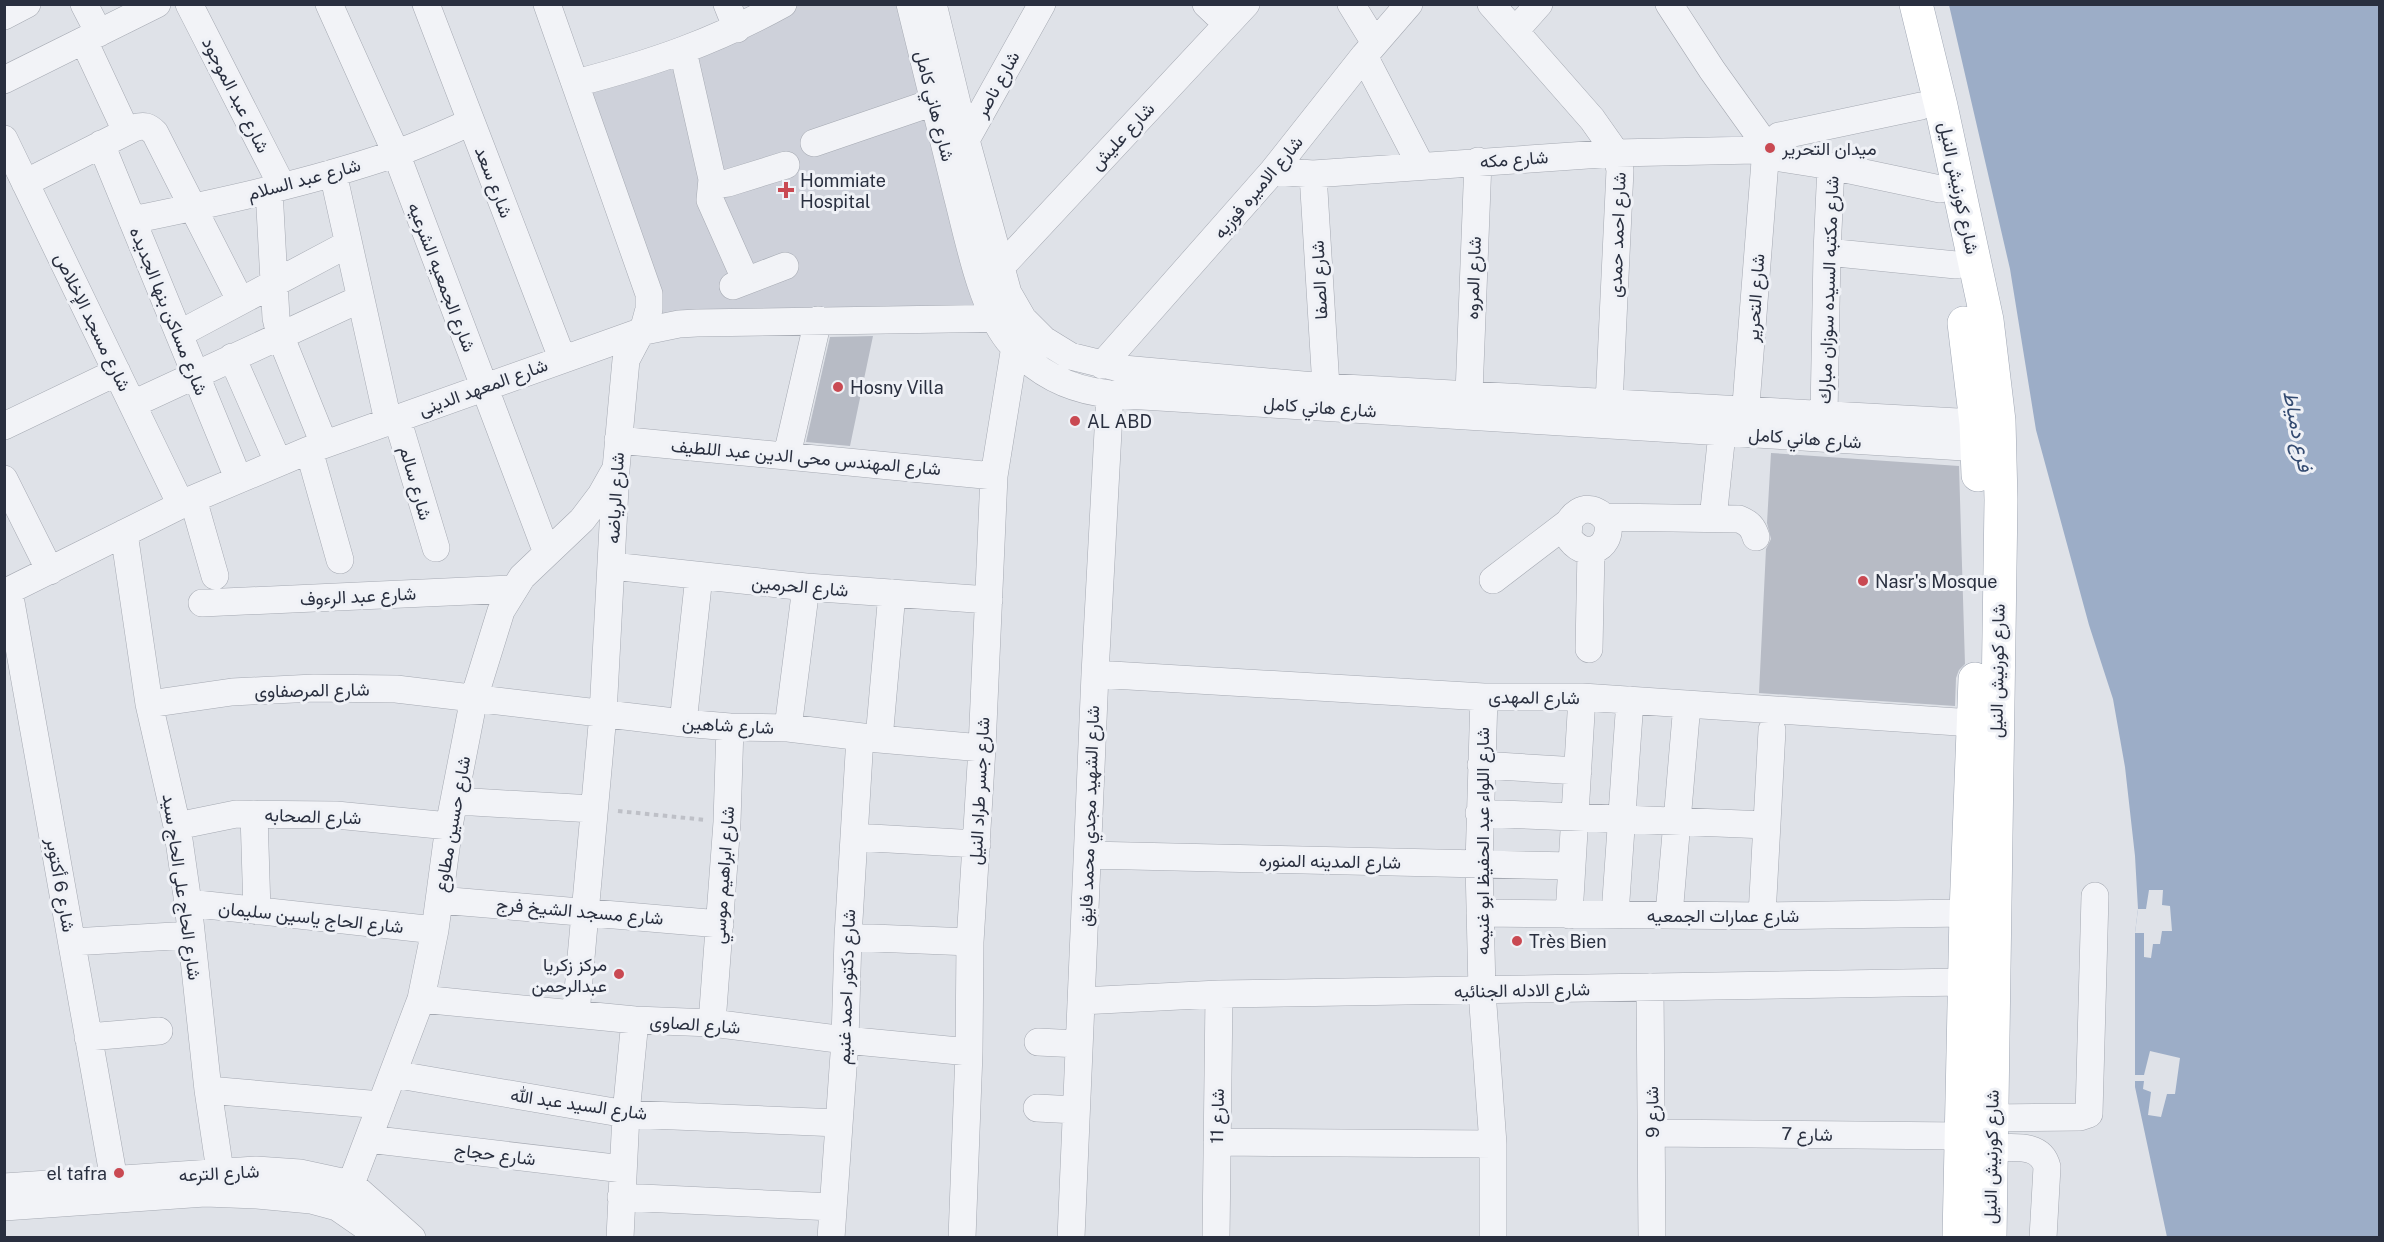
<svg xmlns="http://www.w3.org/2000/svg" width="2384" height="1242" viewBox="0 0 2384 1242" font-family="'Public Sans',Vazirmatn,sans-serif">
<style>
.built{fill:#ced1da}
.water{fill:#9cadc7}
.pier{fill:#dfe2e8}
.building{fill:#b7bbc5}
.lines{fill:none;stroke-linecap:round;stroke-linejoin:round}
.minor-casing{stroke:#a5a9b2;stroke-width:28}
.major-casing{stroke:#9fa6b3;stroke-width:34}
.path{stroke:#bec0c7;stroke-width:4;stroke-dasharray:4.5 4.5;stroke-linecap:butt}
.minor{stroke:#f2f3f7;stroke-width:27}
.major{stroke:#fff;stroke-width:33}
.poi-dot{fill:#c94952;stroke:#eff1f6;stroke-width:2}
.labels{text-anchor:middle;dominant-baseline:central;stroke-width:6;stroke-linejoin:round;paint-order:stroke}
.street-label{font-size:18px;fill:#292f3f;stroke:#eff1f6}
.poi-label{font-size:18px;fill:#292f3f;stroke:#eff1f6;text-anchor:start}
.water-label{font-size:20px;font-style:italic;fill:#344b71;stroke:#eff1f6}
</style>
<rect width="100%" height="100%" fill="#dfe2e8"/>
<path class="built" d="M795,5H903L985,308L654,322L584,86Z"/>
<path class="water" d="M1949,5H2379V1237H2167L2135,1087V933L2138,909L2135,856L2125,767L2113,699L2089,625L2036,430L2010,269Z"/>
<path class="pier" d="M2149,890H2163L2162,905L2170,906L2172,931H2162L2160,944H2153L2151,958L2144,957V933H2135L2138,909H2146Z
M2150,1051L2180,1058L2175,1094H2167L2161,1117L2148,1115L2151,1092L2143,1089L2144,1081H2135L2134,1075H2144Z"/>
<path class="building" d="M873,336L850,446L806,442L830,337Z
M1771,453L1959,466L1965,664L1959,670L1956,678L1955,706L1759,693L1766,549L1771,539L1767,523Z"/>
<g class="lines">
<defs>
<path id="minor" d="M84,4L99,33
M189,4L282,186
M329,4L396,153L547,553
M426,4L562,358
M547,4L649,294V309L645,324L626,360L616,469L603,714L576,1013
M727,4L737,29
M910,4C926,68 941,131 957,195C968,237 981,306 1008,340C1034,372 1069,390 1110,394L1996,449
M933,4L966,140L1008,293L1023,319L1044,340L1070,356L1123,369L1326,387L1976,423L1995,421
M1206,4L1226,23
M1351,4L1375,43
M1491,4L1592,119L1616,153L1620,170L1609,404
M1669,4L1712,70L1760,137
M4,16L27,4
M1515,31L1539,4
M84,41L126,131
M683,51L712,179L720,184L728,183L786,165
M1364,56L1421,166
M4,80L157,4
M576,83C653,63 714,42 783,4
M1779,136L1921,106
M4,139L181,505
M814,143L934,102
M101,144L238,478
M960,146L966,140L1042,4
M1780,158L1831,166L1940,189
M1273,171L1313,174L1616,153L1756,150
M333,173L388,421
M1313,174L1326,387
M712,179L710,200L746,281
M25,183L134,128C144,125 148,126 155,133L240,300
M269,190L276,318L280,335L324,444
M132,220C220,202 309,183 394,154C420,145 446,133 471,122
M1827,252L1956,265
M1000,268L1246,4
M733,286L785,266
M179,334L348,244
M232,357L278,462
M1102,365L1273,171L1364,56L1409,4
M1469,394L1478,161
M133,404L360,299
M1824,415L1827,252L1831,166
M397,418L436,548
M4,426L117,372
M1744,430L1765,161
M618,440L994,476
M309,450L340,560
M787,455L818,320
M4,479L50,571
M193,499L215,576
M1605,517L1739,519C1749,523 1753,527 1756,537
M1713,519L1722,433
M124,533L149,704L177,826L188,903L208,1090L220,1171
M612,566L806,587L989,600
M1493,580L1569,522C1579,504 1599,506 1608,523C1612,551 1582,561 1568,536L1569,522
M9,591L114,1180
M4,593L193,499L309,450L640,332L679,324L697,323L1012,318
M202,603L513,589
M1589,649L1591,550
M1095,674L1484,697H1582L1973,723
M1484,697L1479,864L1482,991L1493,1144V1238
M149,704L232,692L314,688L396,689L683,723L730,727L788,728L879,739L982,748
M683,723L699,576
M788,728L806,587
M879,739L892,593
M1481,765L1578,771
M456,801L593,809
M1479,813L1766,825
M254,814L257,911
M177,826L236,814L336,815L449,826
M854,837L977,844
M1088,855L1572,866
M439,900L720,924
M188,903L435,930
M1480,913L1762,916L1966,913
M1615,914L1630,700
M1569,915L1582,697
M1669,915L1687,704
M1762,916L1772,730
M848,937L970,942
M72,942L191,935
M1650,987L1652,1238
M421,999L635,1020L712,1023L845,1040L969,1052
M1081,1001L1219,994L1964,982
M712,1023L727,822L730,727
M88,1037L159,1031
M1038,1042L1079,1044
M393,1074L626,1114L838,1123
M208,1090L381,1105
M1037,1108L1076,1110
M1991,1118L2080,1117L2089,1114L2095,896
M1653,1133L1961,1136
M368,1139L623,1169
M1217,1142L1493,1144
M1991,1148C2012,1148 2041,1142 2047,1167L2043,1238
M4,1187L256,1170L300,1173L351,1184L412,1238
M621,1197L833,1207
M4,1207L205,1193L257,1195L311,1200L337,1207L382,1238
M337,1207L351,1184L421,999L435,930L449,826L474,698L501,611L522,577L582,520L601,495L614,472
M620,1238L626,1114L635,1020
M831,1238L845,1040L848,937L860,737
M962,1238L969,1052L970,942L982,748L994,476L1015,346
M1071,1238L1095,674L1110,394
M1216,1238L1219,994"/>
<path id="major" d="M1916,4L1941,106L1987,320L1999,421L2001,500L1990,1238
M1964,323L1976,423L1978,475
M1959,1238L1966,913L1975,679"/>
</defs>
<use href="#minor" class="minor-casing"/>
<use href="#major" class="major-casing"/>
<path class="path" d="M618,811L706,820"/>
<use href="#minor" class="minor"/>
<use href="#major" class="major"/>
</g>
<g class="poi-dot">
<circle cx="1770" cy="148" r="6"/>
<path d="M783 181h6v6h6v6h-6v6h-6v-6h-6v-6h6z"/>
<circle cx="838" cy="387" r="6"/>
<circle cx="1075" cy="421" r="6"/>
<circle cx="1863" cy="581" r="6"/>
<circle cx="1517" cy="941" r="6"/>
<circle cx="619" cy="974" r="6"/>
<circle cx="119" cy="1173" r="6"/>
</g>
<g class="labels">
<g class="street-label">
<text transform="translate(997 84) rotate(-61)">شارع ناصر</text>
<text transform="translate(236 95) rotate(63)">شارع عبد الموجود</text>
<text transform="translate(935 106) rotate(76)">شارع هاني كامل</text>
<text transform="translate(1122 136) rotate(-47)">شارع عليش</text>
<text transform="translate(1514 159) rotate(-4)">شارع مكه</text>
<text transform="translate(304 179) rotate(-15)">شارع عبد السلام</text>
<text transform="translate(494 182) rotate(69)">شارع سعد</text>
<text transform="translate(1258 187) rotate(-50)">شارع الاميره فوزيه</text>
<text transform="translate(1959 188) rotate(78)">شارع كورنيش النيل</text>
<text transform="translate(1617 235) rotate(-88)">شارع احمد حمدى</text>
<text transform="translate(442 277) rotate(69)">شارع الجمعيه الشرعيه</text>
<text transform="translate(1473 278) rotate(-88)">شارع المروه</text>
<text transform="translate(1319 280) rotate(-93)">شارع الصفا</text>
<text transform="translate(1828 290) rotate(-88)">شارع مكتبه السيده سوزان مبارك</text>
<text transform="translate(1755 298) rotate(-86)">شارع التحرير</text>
<text transform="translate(169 311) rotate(68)">شارع مساكن بنها الجديده</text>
<text transform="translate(93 322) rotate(64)">شارع مسجد الإخلاص</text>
<text transform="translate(483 387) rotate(-20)">شارع المعهد الدينى</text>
<text transform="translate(1320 407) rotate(4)">شارع هاني كامل</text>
<text transform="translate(1805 438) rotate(4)">شارع هاني كامل</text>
<text transform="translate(806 457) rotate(5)">شارع المهندس محى الدين عبد اللطيف</text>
<text transform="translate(416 483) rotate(74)">شارع سالم</text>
<text transform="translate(615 498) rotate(-87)">شارع الرياضه</text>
<text transform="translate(800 586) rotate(5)">شارع الحرمين</text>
<text transform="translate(358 596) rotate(-3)">شارع عبد الرءوف</text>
<text transform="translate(1997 671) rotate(-89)">شارع كورنيش النيل</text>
<text transform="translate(312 690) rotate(-1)">شارع المرصفاوى</text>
<text transform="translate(1534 697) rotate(1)">شارع المهدى</text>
<text transform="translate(728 725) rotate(3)">شارع شاهين</text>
<text transform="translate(979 791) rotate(-87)">شارع جسر طراد النيل</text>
<text transform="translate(313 816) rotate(2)">شارع الصحابه</text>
<text transform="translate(1089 816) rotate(-88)">شارع الشهيد مجدي محمد فايق</text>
<text transform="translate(452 824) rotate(-80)">شارع حسين مطاوع</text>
<text transform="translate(1482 841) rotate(-90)">شارع اللواء عبد الحفيظ ابو غنيمه</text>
<text transform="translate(1330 861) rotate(1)">شارع المدينه المنوره</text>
<text transform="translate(723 875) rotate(-86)">شارع ابراهيم موسي</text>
<text transform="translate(61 885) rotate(80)">شارع 6 أكتوبر</text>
<text transform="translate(182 887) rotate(82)">شارع الحاج على الحاج سيد</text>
<text transform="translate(580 911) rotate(5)">شارع مسجد الشيخ فرج</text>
<text x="1723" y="915">شارع عمارات الجمعيه</text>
<text transform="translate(311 917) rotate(6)">شارع الحاج ياسين سليمان</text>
<text transform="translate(846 987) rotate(-88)">شارع دكتور احمد غنيم</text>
<text transform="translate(1522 990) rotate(-1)">شارع الادله الجنائيه</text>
<text transform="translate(695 1024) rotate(4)">شارع الصاوى</text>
<text transform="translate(579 1104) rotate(8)">شارع السيد عبد الله</text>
<text transform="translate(1652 1112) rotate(-91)">شارع 9</text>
<text transform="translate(1217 1116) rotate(-89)">شارع 11</text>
<text transform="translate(1807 1134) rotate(1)">شارع 7</text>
<text transform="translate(495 1154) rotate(7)">شارع حجاج</text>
<text transform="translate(1991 1157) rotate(-89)">شارع كورنيش النيل</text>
<text transform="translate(219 1173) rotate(-3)">شارع الترعه</text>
</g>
<g class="poi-label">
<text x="1782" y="148">ميدان التحرير</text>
<text x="800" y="180">Hommiate<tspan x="800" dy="21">Hospital</tspan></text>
<text x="850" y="387">Hosny Villa</text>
<text x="1087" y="421">AL ABD</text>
<text x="1875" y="581">Nasr's Mosque</text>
<text x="1529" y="941">Très Bien</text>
<text x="607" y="964" text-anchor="end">مركز زكريا<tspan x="607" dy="21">عبدالرحمن</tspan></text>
<text x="107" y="1173" text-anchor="end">el tafra</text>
</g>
<g class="water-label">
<text transform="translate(2298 431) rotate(79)">فرع دمياط</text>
</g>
</g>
<rect width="2384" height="1242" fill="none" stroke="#292f3f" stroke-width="12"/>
</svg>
